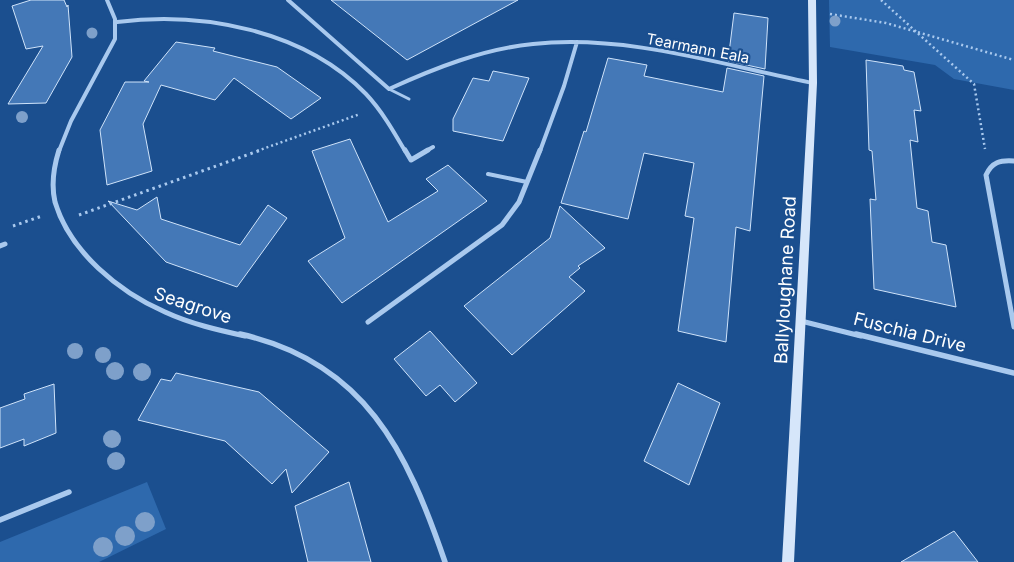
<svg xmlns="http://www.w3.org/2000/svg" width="1014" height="562" viewBox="0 0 1014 562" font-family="Inter,sans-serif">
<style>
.green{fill:#2e69ad}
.building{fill:#4478b7;stroke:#cfe3fa}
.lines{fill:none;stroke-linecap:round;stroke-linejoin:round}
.path-far1{stroke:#a9c9ee;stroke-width:2.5;stroke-dasharray:2 3;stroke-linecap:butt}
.path{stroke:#a9c9ee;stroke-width:3;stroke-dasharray:2.5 4;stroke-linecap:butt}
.lane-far1{stroke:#a9c9ee;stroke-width:3}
.lane{stroke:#a9c9ee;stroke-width:4}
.street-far2{stroke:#a9c9ee;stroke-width:4}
.street-far1{stroke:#a9c9ee;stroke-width:5}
.street{stroke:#a9c9ee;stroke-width:5.5}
.secondary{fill:#d6e6fa;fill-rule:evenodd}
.tree{fill:#7ea0ca}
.labels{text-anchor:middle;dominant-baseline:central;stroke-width:4.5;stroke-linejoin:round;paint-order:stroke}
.far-street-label{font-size:15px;fill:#fff;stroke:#1b4f8f}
.street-label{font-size:18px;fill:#fff;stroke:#1b4f8f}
</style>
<rect width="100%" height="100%" fill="#1b4f8f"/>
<path class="green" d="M829,0H1014V90L954,79L935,65L830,47Z
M147,482L166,529L99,562H0V542Z"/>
<path class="building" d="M31,0H64L67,7L68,5L72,57L46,103L8,104L43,46L26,49L12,6Z
M331,0H518L407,60Z
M734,13L768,18L765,69L728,61Z
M176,42L215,48L213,51L277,67L321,98L291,119L234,78L215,100L161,85L143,124L152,171L107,185L100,130L125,82H149L144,81Z
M608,58L647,65L644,76L723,92L727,68L764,76L750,231L736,227L726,342L678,331L694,218L685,216L694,163L644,153L628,219L561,203L584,131L586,132Z
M866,60L903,66L904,70L914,72L921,111L914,110L918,142L910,140L917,208L928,211L932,242L946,245L956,307L874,289L870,199L876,200L872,151L869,150Z
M493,71L529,78L503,141L453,131V119L473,78L489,81Z
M350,139L388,222L438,191L426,179L448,165L487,201L342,303L308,261L345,238L312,151Z
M157,197L161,219L240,245L268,205L287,218L237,287L166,262L108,201L137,210Z
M560,206L605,248L578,266L580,268L569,277L585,291L512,355L464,306L550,238Z
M430,331L477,383L455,402L440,385L426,396L394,359Z
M176,373L259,392L329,452L292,493L286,469L272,484L225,441L138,420L161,379L171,381Z
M678,383L720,403L689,485L644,461Z
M54,384L56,433L24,446V439L0,448V408L25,399L24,394Z
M349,482L371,562H308L295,506Z
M954,531L978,562H901Z"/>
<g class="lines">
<path class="path-far1" d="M881,0L974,84L985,149
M830,14L886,23L1014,60
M257,151L360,114"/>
<path class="path" d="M79,215L261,150
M13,226L42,216"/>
<path class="lane-far1" d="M389,89L409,99"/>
<path class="lane" d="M488,174L527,182"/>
<path class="street-far2" d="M288,0L389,89C435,68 483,49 533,44C627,34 722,65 813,83
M117,22C202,11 304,30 366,94C382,111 394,132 405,151
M59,151L71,121L115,39V19L107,0
M426,151L433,147
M540,151L564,86L577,42"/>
<path class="street-far1" d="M59,150C54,166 51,185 55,202C70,252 119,292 165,312C191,324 218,330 245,336
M405,150L411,160L428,150
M1014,161C1000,160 992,162 986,175L1014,327
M0,246L5,244
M801,321L861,336
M368,322L502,225L519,202L540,150"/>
<path class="street" d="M240,334C365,362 407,451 445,562
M856,334L1014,373
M0,520L69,492"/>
<path class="secondary" d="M808,0H816L817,83L794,562H782L809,83Z"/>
</g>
<g class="tree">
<circle cx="835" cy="21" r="5.5"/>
<circle cx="92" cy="33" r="5.5"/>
<circle cx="22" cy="117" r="6"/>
<circle cx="75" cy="351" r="8"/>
<circle cx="103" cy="355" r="8"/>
<circle cx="115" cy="371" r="9"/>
<circle cx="142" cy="372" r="9"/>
<circle cx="112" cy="439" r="9"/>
<circle cx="116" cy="461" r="9"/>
<circle cx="145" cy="522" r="10"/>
<circle cx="125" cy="536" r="10"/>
<circle cx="103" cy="547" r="10"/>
</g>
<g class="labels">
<g class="far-street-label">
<text transform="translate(698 48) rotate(11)">Tearmann Eala</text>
</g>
<g class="street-label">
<text transform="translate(785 280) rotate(-87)">Ballyloughane Road</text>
<text transform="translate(193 305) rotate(18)">Seagrove</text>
<text transform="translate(910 332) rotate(14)">Fuschia Drive</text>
</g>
</g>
</svg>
